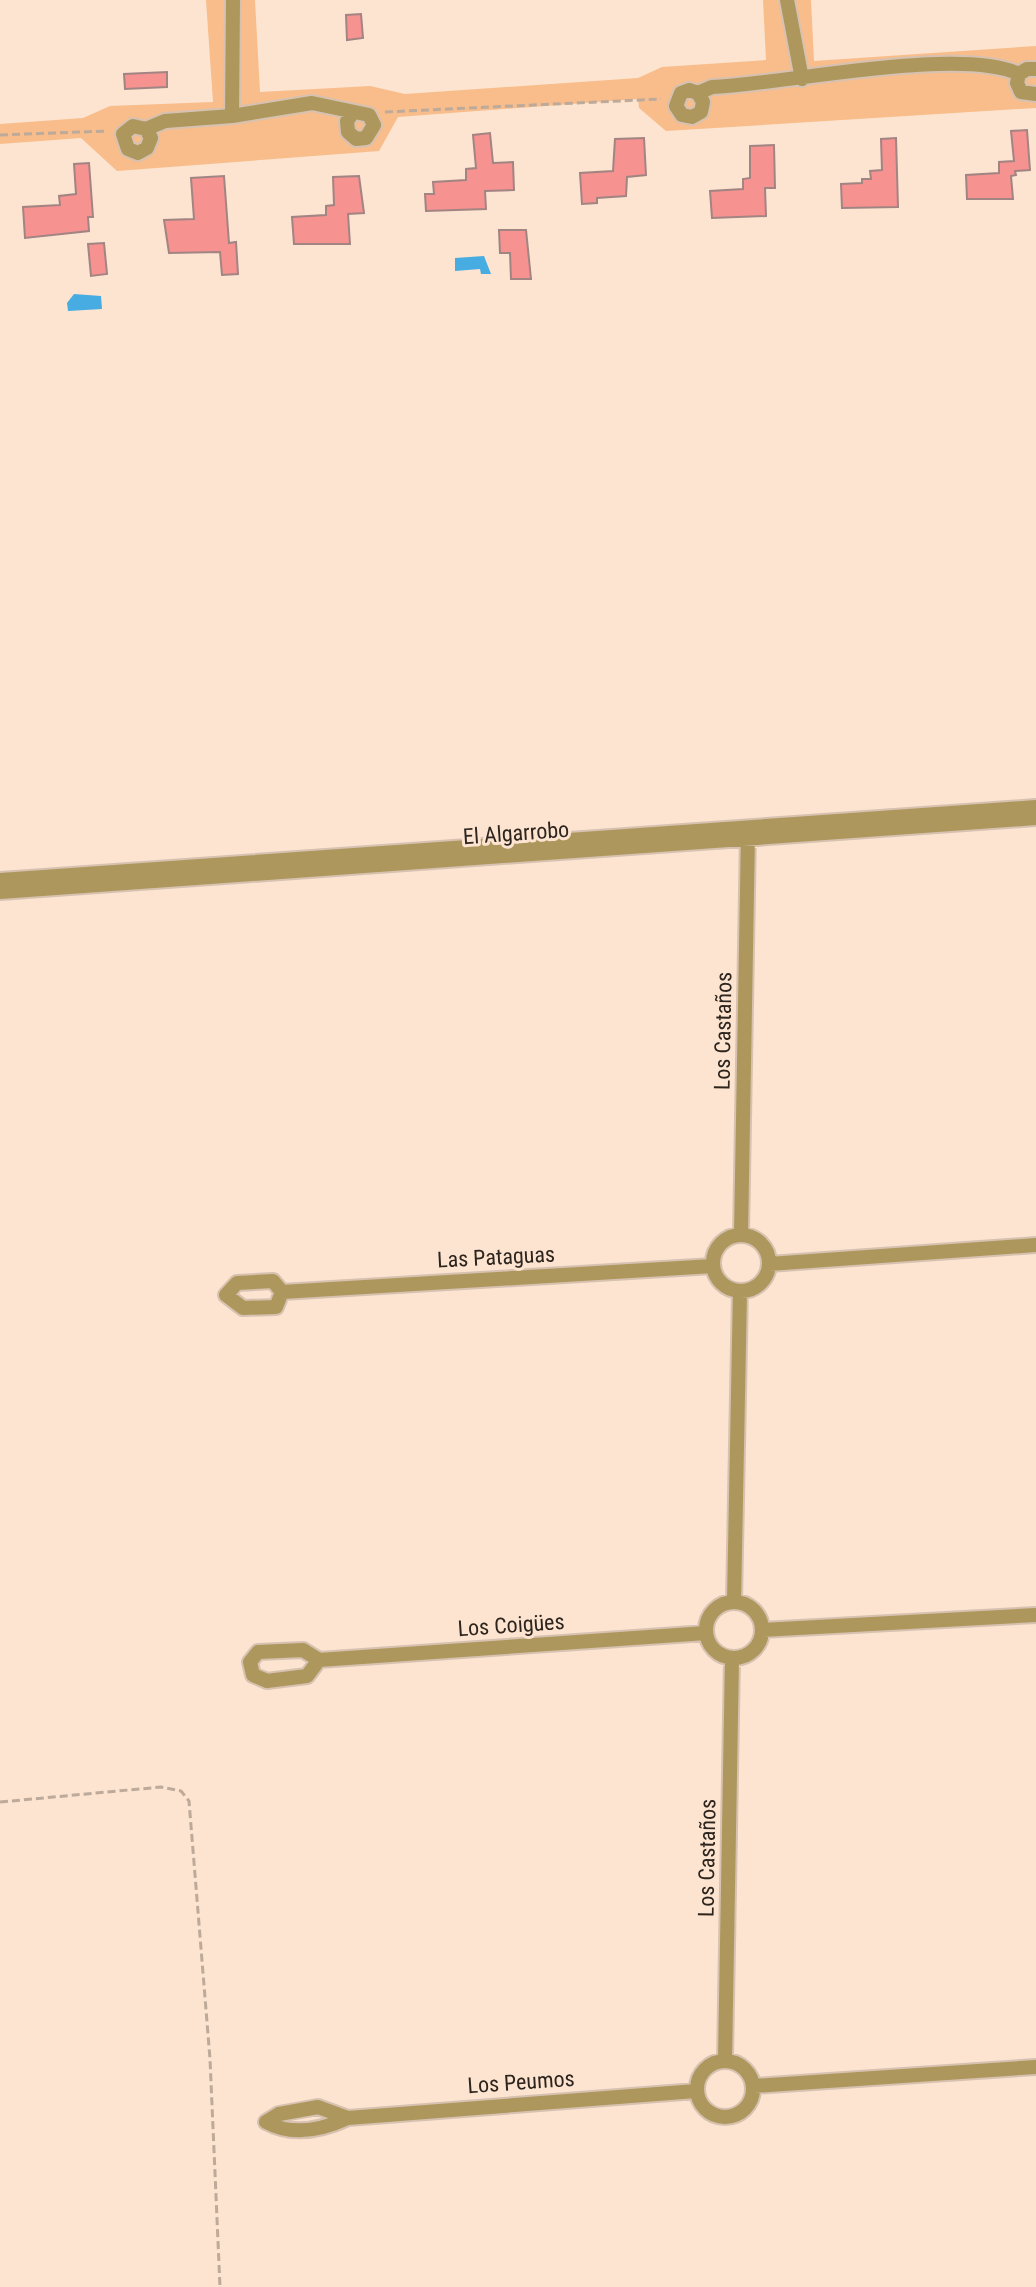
<svg xmlns="http://www.w3.org/2000/svg" width="1036" height="2287" viewBox="0 0 1036 2287" font-family="'Roboto Condensed',sans-serif">
<style>
.green{fill:#f8bd8b}
.water{fill:#46ace2}
.building{fill:#f69290;stroke:#a28483;stroke-width:2}
.lines{fill:none;stroke-linecap:round;stroke-linejoin:round}
.minor-casing{stroke:#d7c1b0;stroke-width:18}
.path{stroke:#bdaa9a;stroke-width:3;stroke-dasharray:8 4;stroke-linecap:butt}
.minor{stroke:#ad975c;stroke-width:14}
.labels{text-anchor:middle;dominant-baseline:central;stroke-width:6;stroke-linejoin:round;paint-order:stroke}
.street-label{font-size:22px;fill:#2c241d;stroke:#fce4d0}
</style>
<rect width="100%" height="100%" fill="#fce4d0"/>
<path class="green" d="M206,0H255L260,92L370,86L405,94L638,78L662,67L766,60L763,0H811L814,61L1036,46V108L666,131L639,108L638,99L398,117L379,151L117,171L81,138L0,144V124L83,118L110,106L213,102Z"/>
<path class="water" d="M484,256L491,274H481L480,269L455,271V258Z
M74,294L101,296L102,309L68,311L67,303Z"/>
<path class="building" d="M361,14L363,38L347,40L346,15Z
M167,72V87L125,89L124,74Z
M1027,130L1030,170L1015,171L1016,175L1011,176L1013,199H967L966,175L999,173V162L1014,161L1011,131Z
M490,133L493,163L513,162L514,190L485,191L486,209L426,211L425,194H434L433,182L466,180V169L476,168L473,135Z
M644,138L646,175L627,177L626,196L597,198V203L582,204L580,173L613,171L615,139Z
M896,138L898,207L842,208L841,184L862,183V179H871L870,171L882,170L881,139Z
M774,145L775,188H765L766,216L712,218L710,191L743,189V179L750,178V146Z
M89,163L93,217H88L89,231L25,238L23,207L60,205L59,196L76,194L74,164Z
M224,176L229,243L236,242L238,274L222,275L220,252L169,253L164,220L194,219L191,178Z
M359,176L364,213L348,214L350,244H294L292,217L326,215V206L334,205L333,177Z
M499,230H526L531,279H511L510,253H500Z
M104,243L107,274L91,276L88,244Z"/>
<g class="lines">
<defs>
<path id="minor" d="M787,0L802,79
M1019,74L1017,83L1021,92L1036,94
M698,93L703,102L701,112L692,117L682,115L676,106L681,93L689,90L698,93L712,87C785,84 960,46 1019,74L1027,69H1036
M232,116L233,0
M146,129L151,138L147,148L138,153L128,149L123,134L133,126L146,129L165,121L232,116L312,103L369,115L374,125L366,138L356,139L348,132L347,121L352,114
M0,880L1036,807
M0,892L1036,818
M741,1235L748,833
M713 1263a28 28 0 1 1 56 0a28 28 0 1 1-56 0Z
M769,1264L1036,1245
M273,1281L282,1292L276,1307L243,1308L226,1295L237,1283Z
M282,1292L713,1266
M734,1602L740,1291
M706 1630a28 28 0 1 1 56 0a28 28 0 1 1-56 0Z
M762,1630L1036,1615
M303,1650L319,1660L307,1676L267,1681L253,1675L250,1662L258,1652Z
M319,1660L706,1633
M725,2060L732,1658
M697 2089a28 28 0 1 1 56 0a28 28 0 1 1-56 0Z
M754,2086L1036,2067
M318,2107L348,2118C322,2130 293,2137 266,2122L279,2114Z
M348,2118L696,2091"/>
</defs>
<use href="#minor" class="minor-casing"/>
<path class="path" d="M385,112L661,99
M0,135L108,131
M0,1802L161,1787L181,1791L189,1801L210,2059L220,2287"/>
<use href="#minor" class="minor"/>
</g>
<g class="labels">
<g class="street-label">
<text transform="translate(516 833) rotate(-4)">El Algarrobo</text>
<text transform="translate(723 1031) rotate(-89)">Los Castaños</text>
<text transform="translate(496 1257) rotate(-3)">Las Pataguas</text>
<text transform="translate(511 1625) rotate(-4)">Los Coigües</text>
<text transform="translate(707 1858) rotate(-89)">Los Castaños</text>
<text transform="translate(521 2082) rotate(-4)">Los Peumos</text>
</g>
</g>
</svg>
